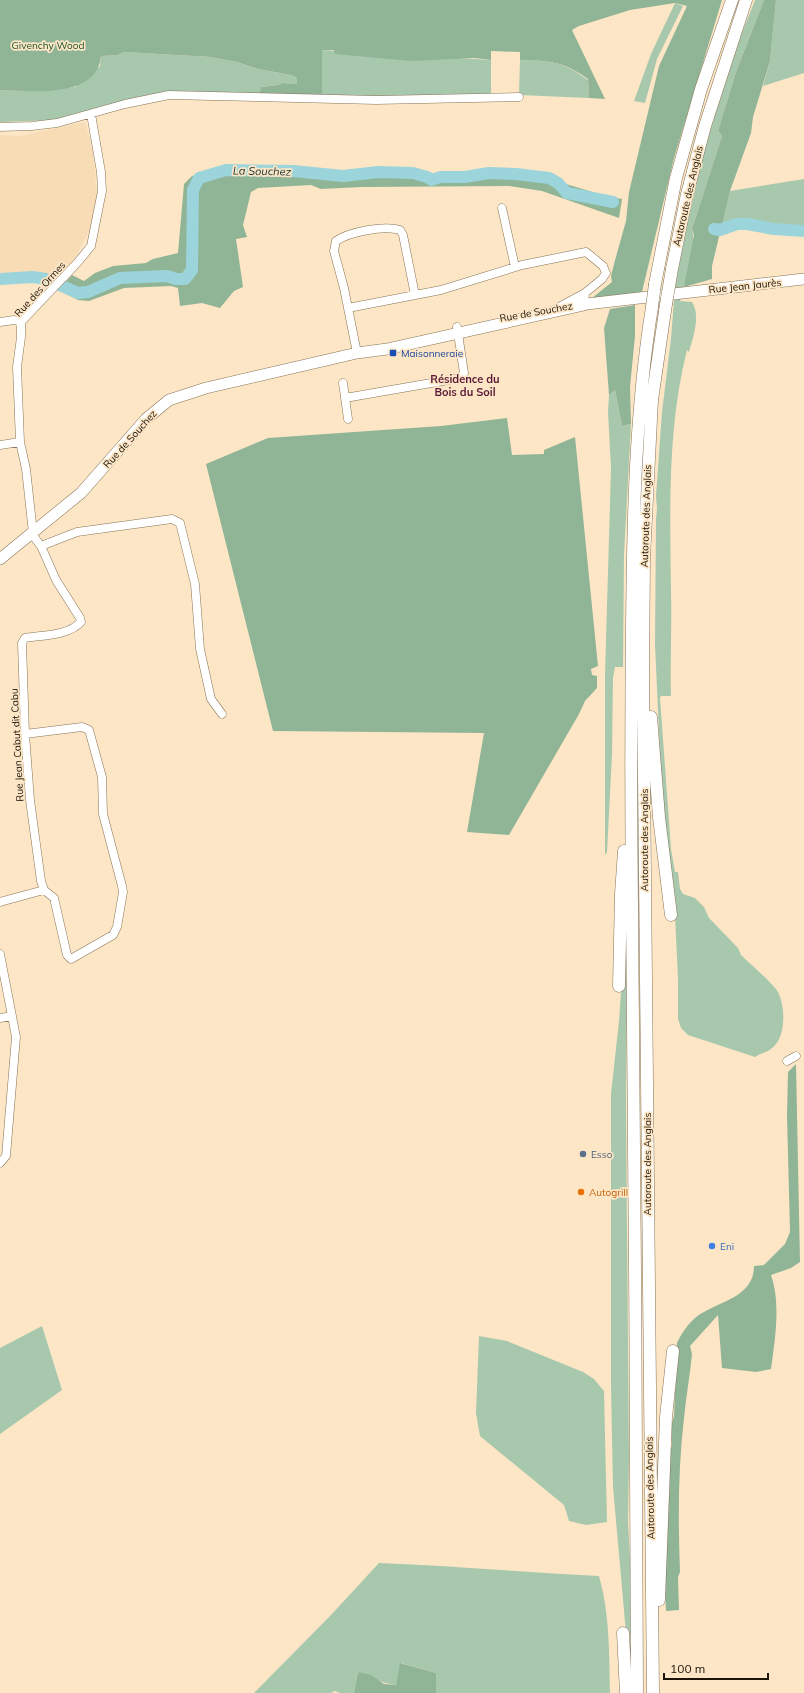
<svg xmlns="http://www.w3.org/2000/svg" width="804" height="1693" viewBox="0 0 804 1693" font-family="Mulish,sans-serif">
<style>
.built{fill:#f7dcb5}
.green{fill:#a7c8ad}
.forest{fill:#90b496}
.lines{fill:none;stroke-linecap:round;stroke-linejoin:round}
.river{stroke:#9bd4db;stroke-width:12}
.minor-casing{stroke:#877355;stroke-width:9}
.major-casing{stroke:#877355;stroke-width:12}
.highway-casing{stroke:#877355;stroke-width:13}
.minor{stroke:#fff;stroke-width:8}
.major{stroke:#fff;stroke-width:11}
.highway{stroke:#fff;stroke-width:12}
.highway-bridge-casing{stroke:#877355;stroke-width:13;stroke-linecap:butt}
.highway-bridge{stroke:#fff;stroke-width:12}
.transit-dot{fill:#1a4fb4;stroke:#fce6c6;stroke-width:1.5}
.service-dot{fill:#5c6f8a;stroke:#fce6c6;stroke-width:1.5}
.food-dot{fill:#e8710a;stroke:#fce6c6;stroke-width:1.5}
.shop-dot{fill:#3f7fe0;stroke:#fce6c6;stroke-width:1.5}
.labels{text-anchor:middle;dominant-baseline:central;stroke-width:3.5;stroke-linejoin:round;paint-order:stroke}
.park-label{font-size:10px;fill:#175029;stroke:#fce6c6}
.street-label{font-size:10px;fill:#1b1308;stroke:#fce6c6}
.transit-label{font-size:10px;fill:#164399;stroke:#fce6c6;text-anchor:start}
.service-label{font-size:10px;fill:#4e5e75;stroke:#fce6c6;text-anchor:start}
.food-label{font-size:10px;fill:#c56008;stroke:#fce6c6;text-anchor:start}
.shop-label{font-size:10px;fill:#366cbe;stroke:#fce6c6;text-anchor:start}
.water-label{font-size:11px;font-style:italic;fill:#143235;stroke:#fce6c6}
.neighbourhood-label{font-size:11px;font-weight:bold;fill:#5a1836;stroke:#fce6c6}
</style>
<rect width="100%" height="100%" fill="#fce6c6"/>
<path class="built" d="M85,122L93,150L97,198L91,228L74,259L58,278L34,273L0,275V135L21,136Z"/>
<path class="green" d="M755,0H764L736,72L718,131L722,136L692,229C697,244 685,284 680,301L692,302C701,316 693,337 689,352L687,350C667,429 670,512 671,592C672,627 670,661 671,696H661L660,698L671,849L675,872H678L680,889L683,894L695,898L704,907L709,918L738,948L741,955C752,966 766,977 776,989C786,1002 787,1039 771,1049C766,1053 760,1053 755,1057L688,1035L681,1028L678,1019V980L675,914L662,798L655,645L656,519L657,509L656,496L662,412L671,339L675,287L688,220L704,152L734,53Z
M776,0H804V73L763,86L770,61Z
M675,3L683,6L657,59L645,103L634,101L651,54Z
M322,50L491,60V94L399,97L322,96Z
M124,52L211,57L237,62L258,69L291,75L297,78V84L282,83L278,85L261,87L259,95L173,93L58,120L0,122V90L31,91L75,87L100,66L101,56L118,55Z
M520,60C550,61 563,61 588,80L589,98L519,95Z
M804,179V231C794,230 783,231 772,229C751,225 742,221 720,230L730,191Z
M615,390L622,426L631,424L624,555L623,667H615L613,678L612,754L607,852L605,855V675L611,468L608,412L609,395Z
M623,964H627L626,1111L629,1458L628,1522L631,1576V1634L626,1633L613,1487L611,1387V1094L619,1021Z
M42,1326L62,1390L0,1434V1348Z
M479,1336L507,1341L583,1372L594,1379L604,1391L607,1522L586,1525L569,1521L564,1505L480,1436L476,1413Z
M379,1563C452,1566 525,1572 599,1576C610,1614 609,1654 610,1693H436V1673L401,1663L396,1685C380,1684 373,1676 358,1672L354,1693H340L335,1691L331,1693H254L331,1615Z"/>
<path class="forest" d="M0,0H722L674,158L641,296L592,298L612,282L611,276L614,264L626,221L629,192L659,66L687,6L675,3L630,10L579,26L572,30L605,99L589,98L588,79C563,61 550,61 520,60V52L491,51V60L474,58L411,61L335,54L334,50H322V96L259,95L261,87L278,85L282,83L297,84V78L291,75L258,69L237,62L211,57L124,52L118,55L101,56C97,99 32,91 0,90Z
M764,0H776L770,61L753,117L751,133L730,191L712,266V279L684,287L694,235L692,229L722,136L718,131L736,72Z
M229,165H287L316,168L333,172L353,169L366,171L388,170L432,175L519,169L557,176L566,184L609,197L622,199L619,218L542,191L509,186L362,187L321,189L311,185L258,188L251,192L243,225L247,237L236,239L243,287L234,291L220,308L202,303L180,306L178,288L171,286L124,288L89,301L78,300L59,290L72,275L84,281L95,273L113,266L146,263L153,259L178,253L184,184L192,176Z
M635,305V336L630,387L631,424L622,426L615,390L609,395L604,328L610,309Z
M507,418L512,455L544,454V450L575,437L598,666L591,669L592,675L597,676V688L585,701L579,714L509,835L467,832L484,733L273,731L206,464L268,438L441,426Z
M796,1064L800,1262L791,1268L771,1275C781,1304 775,1339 771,1369L756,1372L722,1368L718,1315L690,1346L692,1354C690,1375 686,1397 684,1418C678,1469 678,1521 680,1572L678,1577L679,1610L666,1611L665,1591L670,1475L669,1458L672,1445L671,1427L674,1416L677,1343C681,1334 688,1324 695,1318C716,1301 754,1299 754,1266L764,1265L785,1244L790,1232L787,1115L788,1072Z
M400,1663L436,1673V1693H354L358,1672L371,1675L384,1684L396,1685Z"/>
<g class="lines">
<path class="river" d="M714,229L720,230L737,224H747L774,229L804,231
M0,279L33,277L46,279L78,293L88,292L120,278L167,276L176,279H185L192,270L193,190L199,178L226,170L293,171L343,176L378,172L413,173L427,177L432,180L440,177H465L489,173L516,174L549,178L558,183L567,193L613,202"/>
<defs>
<path id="minor" d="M91,114L101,172L102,191L91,246L78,262L21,322V337L17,367L20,442L26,469L33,533L34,537L41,546L77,532L172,519L180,523L195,584L200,649L211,699L222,714
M0,127L32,126L57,123L125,104L169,95L376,100L519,97
M502,208L515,267
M559,307L585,293
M348,308L441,290L522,265L586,252L603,266L606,273L602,279L585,293L584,305
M0,322L14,320L21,322
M357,353L344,288L334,251L336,241C349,232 384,225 400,230L403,235L415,295
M343,383L348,419
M345,398L460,378L464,373L457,327
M0,445L20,442
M41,546L56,580L80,618L81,622C68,636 42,635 25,638L22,643L25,734L30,800L41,881L44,890
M25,734L82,727L89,730L102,777L103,814L122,886L123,892L117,927L113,935L71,959L67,955L54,898L44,890
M0,902L44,890
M0,954L16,1037L6,1156L0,1163
M0,1018L12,1016
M787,1061L796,1056"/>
<path id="major" d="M578,305L804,279
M0,559L81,493L146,419L169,400L206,388L357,353L387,349L584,305"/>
<path id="highway" d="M672,269L687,194L705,126L746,0
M655,284L676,178L701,89L732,0
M651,717L659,817L671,915
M619,986L621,894L624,851
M659,1600L666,1417L673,1351
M623,1633L626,1693
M637,1693C636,1430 635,1168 632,905C631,812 631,720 632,627C633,520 635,413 652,307
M653,1693L643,675L644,557L652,400L666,304"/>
</defs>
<use href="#minor" class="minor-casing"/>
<use href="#major" class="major-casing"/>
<use href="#highway" class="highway-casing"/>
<use href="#minor" class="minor"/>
<use href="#major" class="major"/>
<use href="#highway" class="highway"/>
<defs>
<path id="highway-bridge" d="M666,304L672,269
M652,307L655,284"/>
</defs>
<use href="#highway-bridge" class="highway-bridge-casing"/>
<use href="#highway-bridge" class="highway-bridge"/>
</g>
<rect class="transit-dot" x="389" y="349" width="8" height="8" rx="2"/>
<circle class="service-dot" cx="583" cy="1154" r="4"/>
<circle class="food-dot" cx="581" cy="1192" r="4"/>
<circle class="shop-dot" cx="712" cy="1246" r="4"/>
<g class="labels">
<g class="park-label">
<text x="48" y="45">Givenchy Wood</text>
</g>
<g class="street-label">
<text transform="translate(688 196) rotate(-77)">Autoroute des Anglais</text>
<text transform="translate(745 286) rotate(-6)">Rue Jean Jaurès</text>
<text transform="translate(40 289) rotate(-48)">Rue des Ormes</text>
<text transform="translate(536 312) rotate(-10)">Rue de Souchez</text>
<text transform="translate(130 439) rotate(-48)">Rue de Souchez</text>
<text transform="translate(646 516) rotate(-88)">Autoroute des Anglais</text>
<text transform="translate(17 745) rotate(-93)">Rue Jean Cabut dit Cabu</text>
<text transform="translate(644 840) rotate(-90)">Autoroute des Anglais</text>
<text transform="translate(647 1164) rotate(-90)">Autoroute des Anglais</text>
<text transform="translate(650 1488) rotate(-91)">Autoroute des Anglais</text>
</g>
<g class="transit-label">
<text x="401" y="353">Maisonneraie</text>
</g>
<g class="service-label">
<text x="591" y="1154">Esso</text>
</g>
<g class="food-label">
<text x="589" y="1192">Autogrill</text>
</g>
<g class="shop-label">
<text x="720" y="1246">Eni</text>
</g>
<g class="water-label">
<text transform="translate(262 171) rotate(1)">La Souchez</text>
</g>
<g class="neighbourhood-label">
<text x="465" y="379">Résidence du<tspan x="465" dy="13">Bois du Soil</tspan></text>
</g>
</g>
<path d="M664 1673v6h104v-6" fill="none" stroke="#1b1308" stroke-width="2"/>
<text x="670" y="1673" font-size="12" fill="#1b1308" stroke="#fce6c6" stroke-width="3" paint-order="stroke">100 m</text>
</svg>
